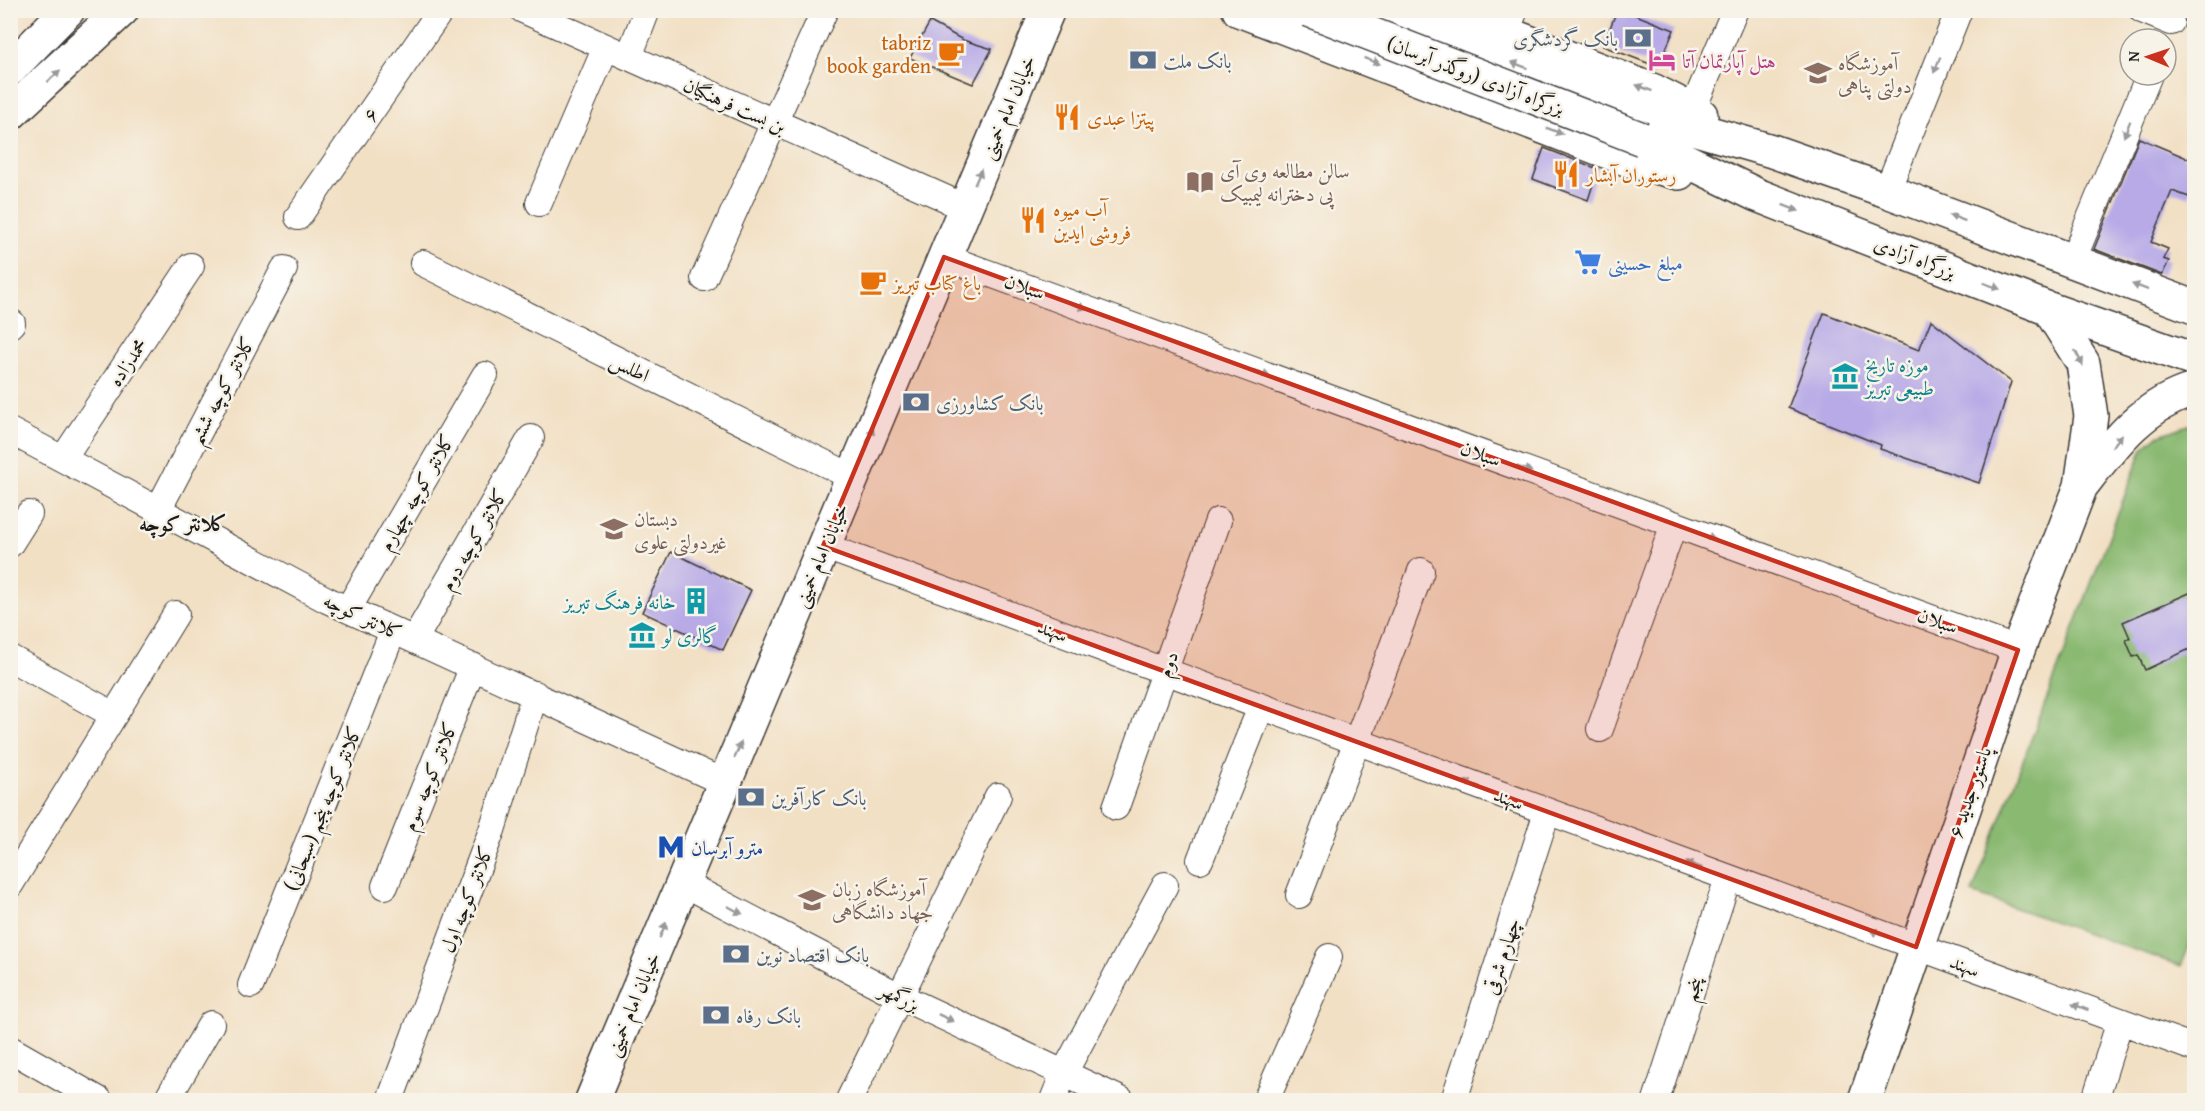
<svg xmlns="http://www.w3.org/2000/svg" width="2205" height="1111" viewBox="0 0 2205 1111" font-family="'Gentium Book Plus',Amiri,serif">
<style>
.forest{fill:#8ab972;stroke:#536a47;stroke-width:1.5}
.building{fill:#b7aae7}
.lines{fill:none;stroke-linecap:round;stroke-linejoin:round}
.street-casing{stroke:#3c3935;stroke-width:28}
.secondary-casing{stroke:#3c3935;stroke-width:36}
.primary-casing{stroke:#3c3935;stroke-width:36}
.highway-casing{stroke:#3c3935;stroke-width:36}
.street{stroke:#fff;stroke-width:26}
.secondary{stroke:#fff;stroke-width:33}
.primary{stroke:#fff;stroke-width:33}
.highway{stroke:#fff;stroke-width:33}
.highway-bridge-casing{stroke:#3c3935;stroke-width:36;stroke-linecap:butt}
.highway-bridge{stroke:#fff;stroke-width:33}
.oneway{fill:#999}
.marked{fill:#c8321e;fill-opacity:0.2;stroke:#c8321e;stroke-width:4.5;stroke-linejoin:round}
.labels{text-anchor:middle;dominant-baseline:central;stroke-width:5;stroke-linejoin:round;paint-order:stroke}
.service-label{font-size:20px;fill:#4e5e75;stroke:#f7f3e8;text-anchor:start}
.food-label{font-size:20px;fill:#c56008;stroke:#f7f3e8;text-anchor:start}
.hotel-label{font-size:20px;fill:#b23c85;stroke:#f7f3e8;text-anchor:start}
.education-label{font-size:20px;fill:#785e54;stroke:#f7f3e8;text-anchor:start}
.street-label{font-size:20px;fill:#1c1c1c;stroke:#f7f3e8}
.shop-label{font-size:20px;fill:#366cbe;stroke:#f7f3e8;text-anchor:start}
.culture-label{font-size:20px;fill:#0d838f;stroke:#f7f3e8;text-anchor:start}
.transit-label{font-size:20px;fill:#164399;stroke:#f7f3e8;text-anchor:start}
.neighbourhood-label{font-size:21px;font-weight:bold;fill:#1c1c1c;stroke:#f7f3e8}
</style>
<rect width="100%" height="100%" fill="#f7f3e8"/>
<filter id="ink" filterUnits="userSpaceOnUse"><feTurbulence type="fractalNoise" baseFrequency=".0167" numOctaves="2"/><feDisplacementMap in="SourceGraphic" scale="12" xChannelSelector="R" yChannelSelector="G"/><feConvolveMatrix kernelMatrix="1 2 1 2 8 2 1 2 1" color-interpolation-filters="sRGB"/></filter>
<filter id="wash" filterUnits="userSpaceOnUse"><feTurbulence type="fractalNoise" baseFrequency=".008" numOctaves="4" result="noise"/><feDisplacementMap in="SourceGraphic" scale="24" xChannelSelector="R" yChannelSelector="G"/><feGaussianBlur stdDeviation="1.35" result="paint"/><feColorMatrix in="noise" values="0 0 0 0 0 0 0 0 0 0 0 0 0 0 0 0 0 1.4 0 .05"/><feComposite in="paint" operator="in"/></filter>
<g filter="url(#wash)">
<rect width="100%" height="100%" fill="#f2e0c5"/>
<path class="forest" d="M2194,423V934L2181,966L1972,893L2143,448L2157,436Z"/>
<g id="blocks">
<path class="building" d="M1617,10H1623L1674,30L1658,67L1603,46Z
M930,22L963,40L992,49L973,84L910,58Z
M2139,138L2194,161V183L2189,197L2172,191L2151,242L2168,249L2163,259L2169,261L2162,275L2094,249Z
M1544,148L1598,169L1588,200L1533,179Z
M1824,313L1919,350L1931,320L2011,382L1979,483L1880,449L1881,445L1788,408Z
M671,552L751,590L723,650L642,612Z
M2194,591V647L2145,670L2138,655L2133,657L2126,640L2130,638L2123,622Z"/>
</g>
</g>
<g filter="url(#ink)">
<use href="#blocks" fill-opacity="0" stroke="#3c3935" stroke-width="1.5"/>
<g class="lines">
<defs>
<path id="street" d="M523,10L947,199L964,211
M2142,10L2171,22
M1505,34L1515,10
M629,57L647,10
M1692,111L1735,10
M1887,191L1959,10
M539,203L606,47
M298,217L441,10
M944,257L2018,650
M2072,262L2149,75
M423,263L838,470L851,480
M704,278L824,12
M10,325L12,323
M10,431L327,600L725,783
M63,459L191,266
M158,510L284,269
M10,544L29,514
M823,546L2194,1048
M348,609L485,375
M414,640L531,438
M10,658L114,715
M1600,729L1674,524
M1116,807L1218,521
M1200,860L1261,707
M683,883L899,996L1121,1100
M10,885L176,614
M385,886L473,666
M1299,895L1421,571
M251,985L393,631
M10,1049L99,1100
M167,1100L211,1024
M390,1100L492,830L535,694
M849,1100L998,796
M1053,1100L1064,1073L1165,885
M1266,1100L1329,957
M1454,1100L1547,812
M1656,1100L1728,878
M2095,1100L2120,1021"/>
<path id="secondary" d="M2082,485C2113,445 2143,404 2194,390
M1865,1100L2018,650L2081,486L2091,416L2083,363L2049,309"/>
<path id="primary" d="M592,1100L1048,10"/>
<path id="highway" d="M1239,10L1629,160L1679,173
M1377,10L1651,116L1772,151L1887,191L2194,307
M1446,10L1654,91L1701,115
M10,69L68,10
M10,114L122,10
M1642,139L1757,195L2049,309L2194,360"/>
</defs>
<use href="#street" class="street-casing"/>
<use href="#secondary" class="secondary-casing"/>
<use href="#primary" class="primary-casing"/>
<use href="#highway" class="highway-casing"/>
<use href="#street" class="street"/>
<use href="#secondary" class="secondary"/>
<use href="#primary" class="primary"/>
<use href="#highway" class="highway"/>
<defs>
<path id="highway-bridge" d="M1309,10L1642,139"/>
</defs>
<use href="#highway-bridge" class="highway-bridge-casing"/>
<use href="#highway-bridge" class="highway-bridge"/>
</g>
<defs><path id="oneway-solid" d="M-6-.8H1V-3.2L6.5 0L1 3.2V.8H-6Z" transform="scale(1.5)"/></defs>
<g class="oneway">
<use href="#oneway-solid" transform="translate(1372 61) rotate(21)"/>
<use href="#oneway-solid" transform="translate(1519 65) rotate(-159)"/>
<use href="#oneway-solid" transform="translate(1937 65) rotate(112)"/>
<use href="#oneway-solid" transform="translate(54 76) rotate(-43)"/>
<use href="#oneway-solid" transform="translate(1644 88) rotate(-159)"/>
<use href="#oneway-solid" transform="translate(2127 129) rotate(112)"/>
<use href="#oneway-solid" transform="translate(1555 131) rotate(21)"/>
<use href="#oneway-solid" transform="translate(978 177) rotate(-67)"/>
<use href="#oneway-solid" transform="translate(1791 208) rotate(21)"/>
<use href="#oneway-solid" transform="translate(1957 218) rotate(-159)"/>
<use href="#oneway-solid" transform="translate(1992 286) rotate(21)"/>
<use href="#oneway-solid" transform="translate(2140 287) rotate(-160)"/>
<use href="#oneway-solid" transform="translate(1078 306) rotate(20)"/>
<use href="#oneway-solid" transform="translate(2079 358) rotate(63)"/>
<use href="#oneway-solid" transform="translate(1262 373) rotate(20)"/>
<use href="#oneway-solid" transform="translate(870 435) rotate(-67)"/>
<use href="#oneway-solid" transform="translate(2117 441) rotate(-52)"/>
<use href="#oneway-solid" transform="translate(1524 469) rotate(20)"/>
<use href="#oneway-solid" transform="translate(1707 536) rotate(20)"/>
<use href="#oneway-solid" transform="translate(738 750) rotate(-67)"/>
<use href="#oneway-solid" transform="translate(1472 784) rotate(-160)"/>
<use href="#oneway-solid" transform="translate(1694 865) rotate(-160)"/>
<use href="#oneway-solid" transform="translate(735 910) rotate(28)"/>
<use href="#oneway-solid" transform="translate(663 930) rotate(-67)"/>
<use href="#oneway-solid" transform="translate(1878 933) rotate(-160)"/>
<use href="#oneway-solid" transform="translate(2080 1007) rotate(-160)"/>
<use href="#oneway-solid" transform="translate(946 1018) rotate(25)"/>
</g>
</g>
<path class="marked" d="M944,257L2018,650L1916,947L823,546Z"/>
<defs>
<symbol id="bank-bare" viewBox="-9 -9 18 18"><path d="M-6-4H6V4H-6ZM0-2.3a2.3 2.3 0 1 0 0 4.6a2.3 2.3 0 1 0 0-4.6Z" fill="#5c6f8a" stroke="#f7f3e8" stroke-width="2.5" paint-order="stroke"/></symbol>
<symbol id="cafe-bare" viewBox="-9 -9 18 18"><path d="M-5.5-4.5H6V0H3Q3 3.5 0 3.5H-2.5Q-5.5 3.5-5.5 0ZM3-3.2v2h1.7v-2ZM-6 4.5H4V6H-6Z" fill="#e8710a" stroke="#f7f3e8" stroke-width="2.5" paint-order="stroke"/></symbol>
<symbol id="hotel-bare" viewBox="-9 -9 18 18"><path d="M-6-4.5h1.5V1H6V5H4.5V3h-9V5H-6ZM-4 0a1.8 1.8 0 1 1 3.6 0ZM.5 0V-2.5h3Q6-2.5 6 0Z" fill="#d1479c" stroke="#f7f3e8" stroke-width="2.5" paint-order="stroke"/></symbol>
<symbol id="school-bare" viewBox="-9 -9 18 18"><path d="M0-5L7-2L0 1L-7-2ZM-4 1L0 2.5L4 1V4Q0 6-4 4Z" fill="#8d6e63" stroke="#f7f3e8" stroke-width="2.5" paint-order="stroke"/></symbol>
<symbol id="restaurant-bare" viewBox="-9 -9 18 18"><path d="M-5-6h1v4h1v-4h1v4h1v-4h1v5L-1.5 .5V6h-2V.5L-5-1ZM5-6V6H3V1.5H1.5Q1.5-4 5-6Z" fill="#e8710a" stroke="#f7f3e8" stroke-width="2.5" paint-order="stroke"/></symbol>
<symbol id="library-bare" viewBox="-9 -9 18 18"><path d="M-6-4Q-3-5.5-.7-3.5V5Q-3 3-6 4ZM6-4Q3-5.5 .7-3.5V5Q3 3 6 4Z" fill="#8d6e63" stroke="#f7f3e8" stroke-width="2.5" paint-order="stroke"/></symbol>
<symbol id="supermarket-bare" viewBox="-9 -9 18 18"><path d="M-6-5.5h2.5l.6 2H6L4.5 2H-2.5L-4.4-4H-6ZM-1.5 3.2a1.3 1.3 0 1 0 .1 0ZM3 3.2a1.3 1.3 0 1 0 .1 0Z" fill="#3f7fe0" stroke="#f7f3e8" stroke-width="2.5" paint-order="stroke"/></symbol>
<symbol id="museum-bare" viewBox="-9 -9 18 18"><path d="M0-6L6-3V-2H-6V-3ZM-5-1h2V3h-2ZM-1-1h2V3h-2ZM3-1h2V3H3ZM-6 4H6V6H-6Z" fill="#0f9aa8" stroke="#f7f3e8" stroke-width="2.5" paint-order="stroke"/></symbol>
<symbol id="building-bare" viewBox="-9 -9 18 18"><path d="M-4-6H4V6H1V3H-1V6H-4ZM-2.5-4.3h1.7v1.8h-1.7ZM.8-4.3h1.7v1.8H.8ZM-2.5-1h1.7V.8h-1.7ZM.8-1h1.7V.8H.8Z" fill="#0f9aa8" stroke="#f7f3e8" stroke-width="2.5" paint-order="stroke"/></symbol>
<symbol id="metro-bare" viewBox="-9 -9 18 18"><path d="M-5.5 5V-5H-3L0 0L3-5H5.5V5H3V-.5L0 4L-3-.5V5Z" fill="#1a4fb4" stroke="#f7f3e8" stroke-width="2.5" paint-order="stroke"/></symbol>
</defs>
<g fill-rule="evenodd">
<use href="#bank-bare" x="1619" y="19" width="38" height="38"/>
<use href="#cafe-bare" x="932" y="34" width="38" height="38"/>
<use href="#bank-bare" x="1124" y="41" width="38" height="38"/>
<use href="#hotel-bare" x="1643" y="41" width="38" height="38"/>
<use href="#school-bare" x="1799" y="54" width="38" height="38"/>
<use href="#restaurant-bare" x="1048" y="98" width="38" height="38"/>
<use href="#restaurant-bare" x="1547" y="155" width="38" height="38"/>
<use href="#library-bare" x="1181" y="163" width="38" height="38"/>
<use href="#restaurant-bare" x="1014" y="201" width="38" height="38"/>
<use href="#supermarket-bare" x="1569" y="243" width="38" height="38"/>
<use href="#cafe-bare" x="854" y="263" width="38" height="38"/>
<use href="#museum-bare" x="1826" y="357" width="38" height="38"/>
<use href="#bank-bare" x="897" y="383" width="38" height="38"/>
<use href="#school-bare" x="595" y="510" width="38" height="38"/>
<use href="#building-bare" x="677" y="582" width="38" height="38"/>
<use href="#museum-bare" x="623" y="616" width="38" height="38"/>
<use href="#bank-bare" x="732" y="778" width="38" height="38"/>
<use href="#metro-bare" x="652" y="828" width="38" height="38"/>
<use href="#school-bare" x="793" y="881" width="38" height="38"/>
<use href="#bank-bare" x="717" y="935" width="38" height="38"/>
<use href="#bank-bare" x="697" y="996" width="38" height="38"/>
</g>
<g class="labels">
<g class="service-label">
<text x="1618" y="38" text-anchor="end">بانک گردشگری</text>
<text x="1163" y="60">بانک ملت</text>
<text x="936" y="402">بانک کشاورزی</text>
<text x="771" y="797">بانک کارآفرین</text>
<text x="756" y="954">بانک اقتصاد نوین</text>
<text x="736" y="1015">بانک رفاه</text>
</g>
<g class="food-label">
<text x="931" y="42" text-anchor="end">tabriz<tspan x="931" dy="23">book garden</tspan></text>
<text x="1087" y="117">پیتزا عبدی</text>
<text x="1586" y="174">رستوران آبشار</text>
<text x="1053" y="208">آب میوه<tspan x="1053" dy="23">فروشی ایدین</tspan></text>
<text x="893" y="282">باغ کتاب تبریز</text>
</g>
<g class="hotel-label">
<text x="1682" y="60">هتل آپارتمان آتا</text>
</g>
<g class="education-label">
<text x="1838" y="62">آموزشگاه<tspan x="1838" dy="23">دولتی پناهی</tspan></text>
<text x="1220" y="170">سالن مطالعه وی آی<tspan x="1220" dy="23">پی دخترانه لیمبیک</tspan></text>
<text x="634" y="518">دبستان<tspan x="634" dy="23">غیردولتی علوی</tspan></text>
<text x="832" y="888">آموزشگاه زبان<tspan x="832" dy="23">جهاد دانشگاهی</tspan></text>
</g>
<g class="street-label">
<text transform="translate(1476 75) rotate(21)">بزرگراه آزادی (روگذر آبرسان)</text>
<text transform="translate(735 105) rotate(24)">بن بست فرهنگیان</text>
<text transform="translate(1007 107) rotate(-67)">خیابان امام خمینی</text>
<text transform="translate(370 114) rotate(-55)">۶</text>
<text transform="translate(1915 257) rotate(21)">بزرگراه آزادی</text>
<text transform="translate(1025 286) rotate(20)">سبلان</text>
<text transform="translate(127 362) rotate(-56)">محمدزاده</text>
<text transform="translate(630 367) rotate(26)">اطلس</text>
<text transform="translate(221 390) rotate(-62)">کلانتر کوچه ششم</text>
<text transform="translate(1481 453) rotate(20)">سبلان</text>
<text transform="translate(416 492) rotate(-60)">کلانتر کوچه چهارم</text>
<text transform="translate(473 539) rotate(-60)">کلانتر کوچه دوم</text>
<text transform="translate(820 555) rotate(-67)">خیابان امام خمینی</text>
<text transform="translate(363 616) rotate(25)">کلانتر کوچه</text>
<text transform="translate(1938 620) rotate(20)">سبلان</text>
<text transform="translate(1053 630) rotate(20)">سهند</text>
<text transform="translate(1167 664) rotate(-70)">دوم</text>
<text transform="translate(429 776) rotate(-68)">کلانتر کوچه سوم</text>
<text transform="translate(1969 792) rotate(-71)">پاستور جدید ۶</text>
<text transform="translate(1509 798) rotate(20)">سهند</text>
<text transform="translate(322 808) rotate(-68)">کلانتر کوچه پنجم (سبحانی)</text>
<text transform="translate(466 899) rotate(-69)">کلانتر کوچه اول</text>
<text transform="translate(1501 956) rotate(-72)">چهارم شرقی</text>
<text transform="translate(1965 965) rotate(20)">سهند</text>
<text transform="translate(1692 989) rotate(-72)">پنجم</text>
<text transform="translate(900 996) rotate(26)">بزرگمهر</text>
<text transform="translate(632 1004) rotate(-67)">خیابان امام خمینی</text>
</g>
<g class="shop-label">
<text x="1608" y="262">مبلغ حسینی</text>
</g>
<g class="culture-label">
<text x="1865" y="364">موزه تاریخ<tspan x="1865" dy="23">طبیعی تبریز</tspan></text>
<text x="676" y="601" text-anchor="end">خانه فرهنگ تبریز</text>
<text x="662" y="635">گالری لو</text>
</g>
<g class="transit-label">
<text x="691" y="847">مترو آبرسان</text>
</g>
<g class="neighbourhood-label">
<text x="183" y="523">کلانتر کوچه</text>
</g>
</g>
<rect width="2205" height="1111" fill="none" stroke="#f7f3e8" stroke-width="36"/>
<g transform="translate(2148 57) rotate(272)"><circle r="28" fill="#f7f3e8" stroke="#9f9d96" stroke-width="1.5"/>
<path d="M0-4.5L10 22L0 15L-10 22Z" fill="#c8321e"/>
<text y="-9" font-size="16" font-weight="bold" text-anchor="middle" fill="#1c1c1c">N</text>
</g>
</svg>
